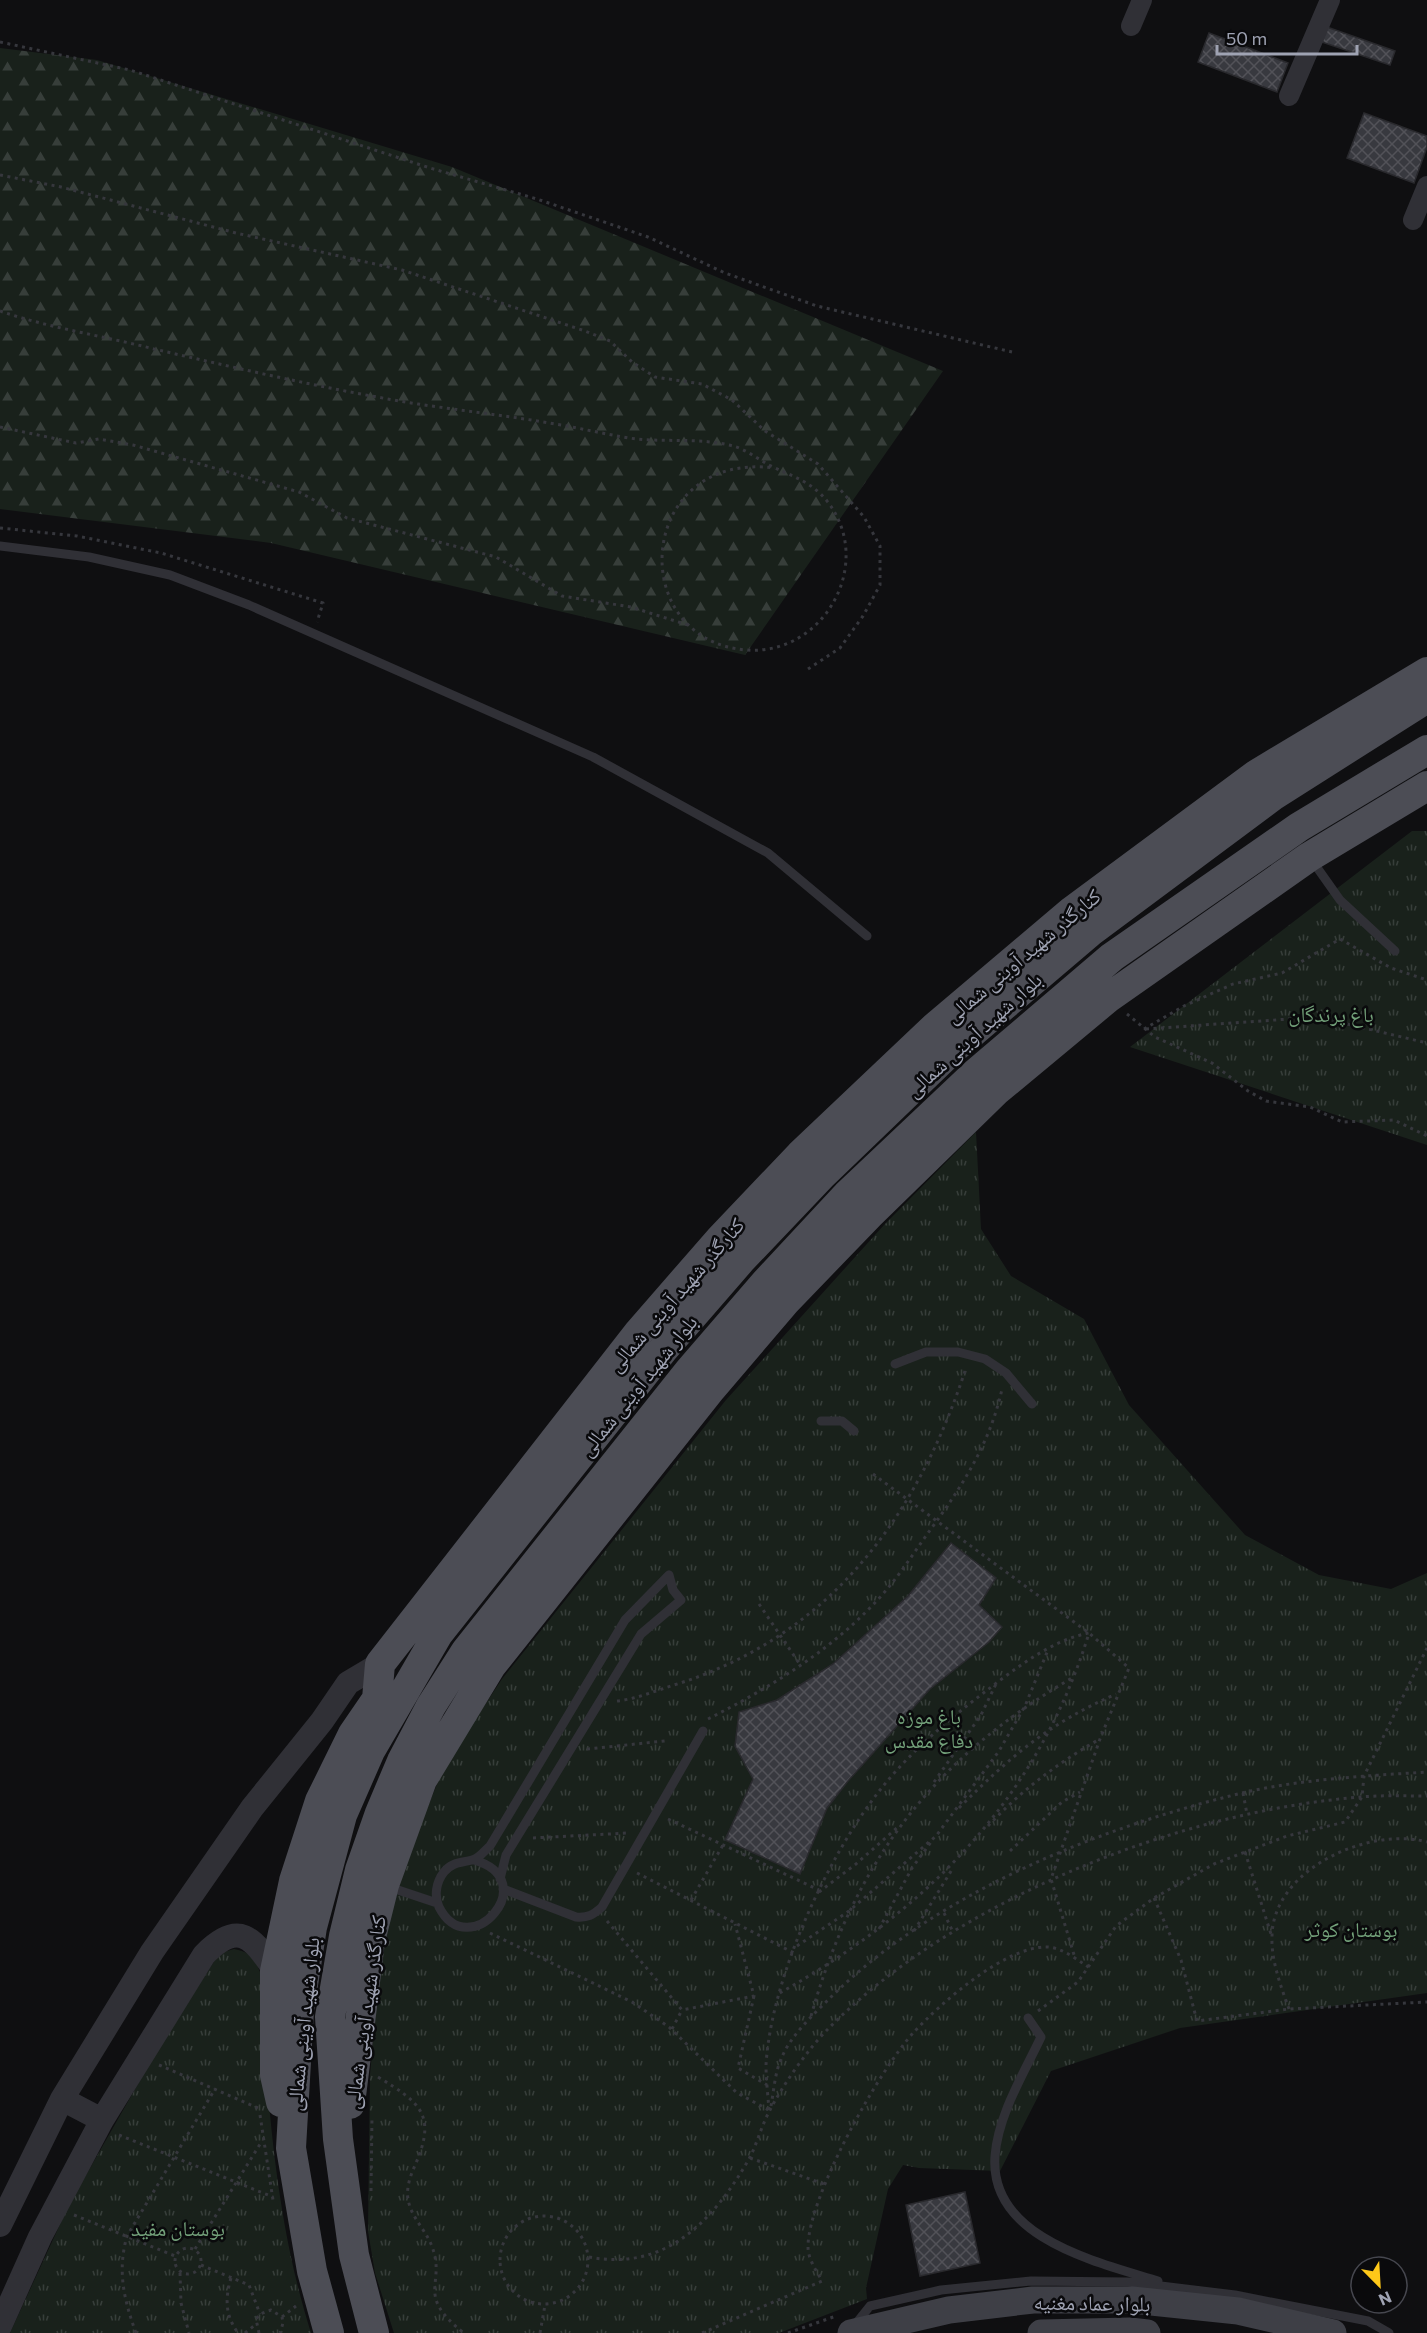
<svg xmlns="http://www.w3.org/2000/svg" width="1427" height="2333" viewBox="0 0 1427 2333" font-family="Commissioner,'Noto Naskh Arabic',sans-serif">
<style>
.forest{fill:url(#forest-firs)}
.park{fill:url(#park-tufts)}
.building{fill:url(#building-cross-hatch);stroke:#29292d;stroke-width:1.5}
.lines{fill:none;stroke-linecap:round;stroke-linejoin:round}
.path{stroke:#36373d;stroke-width:3;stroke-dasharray:3 4.5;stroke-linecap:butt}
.service{stroke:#303036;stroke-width:9}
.minor{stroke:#303036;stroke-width:20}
.tertiary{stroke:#303036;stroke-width:24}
.secondary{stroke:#3e3f46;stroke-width:27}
.primary{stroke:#4c4d55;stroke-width:30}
.labels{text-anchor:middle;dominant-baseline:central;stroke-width:5;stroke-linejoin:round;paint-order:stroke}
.street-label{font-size:21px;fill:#9fa3b3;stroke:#0a0a0c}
.park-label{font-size:21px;fill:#73a17a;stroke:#0a0a0c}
</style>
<defs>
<pattern id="forest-firs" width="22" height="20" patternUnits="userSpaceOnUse" patternTransform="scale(1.5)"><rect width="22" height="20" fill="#19211b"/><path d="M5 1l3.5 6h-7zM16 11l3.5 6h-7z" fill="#373e3a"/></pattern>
<pattern id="park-tufts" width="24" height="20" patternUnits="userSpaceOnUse" patternTransform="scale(1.5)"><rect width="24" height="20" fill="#19211b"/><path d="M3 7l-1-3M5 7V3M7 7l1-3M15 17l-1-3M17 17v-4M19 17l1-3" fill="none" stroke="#373e3a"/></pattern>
<pattern id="building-cross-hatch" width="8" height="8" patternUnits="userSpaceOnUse" patternTransform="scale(1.5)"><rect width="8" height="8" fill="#38393f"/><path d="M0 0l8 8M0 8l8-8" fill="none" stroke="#525258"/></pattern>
</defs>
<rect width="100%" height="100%" fill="#0f0f11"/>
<path class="forest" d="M0,48L97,60L452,167L943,371L745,655L271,543L0,509Z"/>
<path class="park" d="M1412,831H1427V1145L1130,1047Z
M976,1132L981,1229L1011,1276L1084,1319L1129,1405L1245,1535L1319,1575L1391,1589L1427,1573V1993L1180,2028L1051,2071L1000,2171L919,2168L903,2165L888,2189L866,2288L867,2299L779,2333H394L375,2273L368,2231L370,2075L382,1946L409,1852L445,1765L502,1679L726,1400L884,1225Z
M234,1949C249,1952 254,1957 260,1972C267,2093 274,2216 311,2333H10L69,2205L154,2056L215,1960L224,1952Z"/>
<path class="building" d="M1324,26L1395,51L1390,65L1319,41Z
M1209,33L1288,63L1277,92L1198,62Z
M1364,113L1427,136V147L1414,183L1347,158Z
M951,1543L996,1578L979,1605L1002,1627L989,1642L930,1689L848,1781L827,1808L800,1874L725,1840L753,1779L735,1746L739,1712L777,1700L833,1664L908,1596Z
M965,2192L980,2263L920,2276L906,2205Z"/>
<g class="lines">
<path class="path" d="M0,42L130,70L430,168L537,199L648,237L725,273L817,306L1012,352
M0,175L61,187L236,233L402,270L585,331L610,341L632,362L655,377L702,384L732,400L765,431L818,464L864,517L880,546V585L863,616L840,648L808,669
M0,311C49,328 104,336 154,349C241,369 330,390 418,404C464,411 510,416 555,424C580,428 604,434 629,438C664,443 699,437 733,446C745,449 758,459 769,465C791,476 811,481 827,501C876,563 824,656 746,650C624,640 636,450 775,468
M0,427L76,443L99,439L133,445L299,492L347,518L496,557L562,596L631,607L688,625
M0,528L77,536L161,553L323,603L317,622
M1127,1014L1155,1037L1212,1063L1248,1091L1266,1101L1310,1107L1342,1122L1394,1120L1427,1136
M1144,1029L1184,1006L1233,984L1282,973L1340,939L1391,968L1427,980
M1146,1029L1318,1017L1427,1043
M873,1474L1089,1633L1129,1668L1100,1739L1051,1879L1075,1958
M759,1604L801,1666
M617,1701C636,1699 655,1691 674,1685C829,1637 917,1518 966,1368
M708,1719C771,1687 834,1649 882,1595C899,1576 913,1554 928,1533C961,1488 990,1444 1002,1389
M587,1749L665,1741
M934,1782L981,1715L996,1684
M1243,1793L1247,1814
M959,1808C1011,1756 1048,1724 1116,1694
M668,1819L819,1890
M988,1826C1022,1790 1055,1765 1098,1740
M533,1838L628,1833
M1010,1851L1062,1802L1080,1792
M1245,1852L1271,1934
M637,1873L794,1953
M819,1892L856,1864L899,1826
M1154,1898L1181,1960L1197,2021L1289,2009L1427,2002
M691,1900L723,1845
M944,1913L953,1932
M607,1921L682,2010L754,1996L735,1924
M879,1929L912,1868L931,1842
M914,1931L953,1868
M490,1933L632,2002L669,2027L737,2093L769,2110
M797,1946L849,1911L936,1836L999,1751L1025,1706L1048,1650
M754,1996L738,2068L767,2085
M1289,2009C1281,1987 1271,1960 1272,1937C1272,1869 1370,1826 1427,1842
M1038,2011L1078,1982L1116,1926L1154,1898L1214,1864L1287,1836L1345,1822L1362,1797L1364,1776L1427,1648
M811,2016C855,1861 933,1759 1072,1678
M672,2029L682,2010
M159,2065L258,2108
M378,2077C419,2102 437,2114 416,2163C411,2174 406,2187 408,2199C411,2217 424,2228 431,2244C448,2285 413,2293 464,2333
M771,2106C774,2090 775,2071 782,2057C791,2035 814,2014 831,1997C938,1892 1098,1828 1242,1793C1302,1779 1365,1776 1427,1772
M769,2110C768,2096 766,2080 766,2065C771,1979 827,1857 880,1790C910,1752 948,1720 986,1691C1016,1668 1052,1640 1089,1633C1038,1799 926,1911 778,1994
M260,2115L273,2200
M119,2135L273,2197
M750,2158L824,2184
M371,2191L372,2117
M74,2215L175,2256
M500 2260a44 44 0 1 1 88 0a44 44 0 1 1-88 0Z
M175 2261a13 13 0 1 1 26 0a13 13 0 1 1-26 0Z
M195,2249L262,2141
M589,2257C666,2272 714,2220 749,2159C757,2144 761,2127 769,2112C782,2086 808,2049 828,2029C956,1899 1181,1811 1361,1797C1383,1795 1405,1796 1427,1796
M201,2265L249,2285L260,2314
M180,2273L181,2303L189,2333
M231,2278C225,2299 225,2315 238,2333
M282,2317L296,2306
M136,2333C124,2300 117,2271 127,2236L215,2089
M245,2333L255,2325
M259,2333L256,2319L260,2314L271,2310L282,2317L283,2323L280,2333
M540,2333L545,2305
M702,2333L822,2281C816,2270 808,2259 808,2247C808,2197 879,2070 914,2032C941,2003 1004,1947 1046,1947C1062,1947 1077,1960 1090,1968
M788,2333L836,2316"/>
<path class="service" d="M0,546L89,557L170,575L249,605L593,757L768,853L867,936
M1311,859L1340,900L1395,951
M895,1364L926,1352H958L985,1359L1006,1373L1032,1404
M821,1421H842L854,1431
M474,1860C545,1880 469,1966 439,1907C434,1896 436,1882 444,1872C452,1862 461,1863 472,1860C479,1859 485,1850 490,1846L625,1620L669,1575
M500,1879L506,1855L641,1634L681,1600L673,1590L669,1575
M389,1887L437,1903
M503,1889L576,1917C588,1918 593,1915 602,1907L703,1731
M1028,2018L1041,2037C1024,2073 998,2115 995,2156C989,2238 1097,2262 1158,2281
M854,2326L870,2306L941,2290L1031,2281L1128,2282L1235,2295L1368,2321L1389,2333"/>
<path class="minor" d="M1131,26L1142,0
M1289,96L1330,0
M1413,220L1427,186"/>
<path class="tertiary" d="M62,2099L102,2120
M0,2225L62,2099L152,1952L252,1808L322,1721L348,1683L380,1664
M0,2326L40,2237L102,2120L204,1955C239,1919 253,1938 275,1971"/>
<path class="secondary" d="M851,2333L949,2310L1033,2300H1132L1238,2311L1333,2333
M1041,2333L1130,2331L1147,2333"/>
<path class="primary" d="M281,2102L275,2075V1971L294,1881L320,1801L353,1734L377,1699L380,1664L639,1332L720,1239L800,1155L935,1027L1072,911L1257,774L1427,672
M350,2104L370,1941L384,1885L422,1780L491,1666L711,1389L786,1301L869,1215L996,1091L1108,998L1309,857L1427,786
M329,2333L312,2271L291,2148L299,2010L312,1927L342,1815L370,1751L438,1634L663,1350L741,1260L822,1175L954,1048L1090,932L1274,795L1427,698
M374,2333L354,2255L338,2139L330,2017L344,1936L360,1870L380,1813L402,1761L431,1706L466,1651L689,1371L765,1283L847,1195L976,1073L1112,957L1299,827L1427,750"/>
</g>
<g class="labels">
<g class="street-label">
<text transform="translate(1022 955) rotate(-40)">کنارگذر شهید آوینی شمالی</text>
<text transform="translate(973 1034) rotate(-42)">بلوار شهید آوینی شمالی</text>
<text transform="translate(675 1294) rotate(-49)">کنارگذر شهید آوینی شمالی</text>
<text transform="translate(637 1385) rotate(-51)">بلوار شهید آوینی شمالی</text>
<text transform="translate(364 2012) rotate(-82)">کنارگذر شهید آوینی شمالی</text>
<text transform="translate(302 2024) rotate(-84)">بلوار شهید آوینی شمالی</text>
<text transform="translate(1092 2302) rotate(1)">بلوار عماد مغنیه</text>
</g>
<g class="park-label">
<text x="1331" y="1013">باغ پرندگان</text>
<text x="929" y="1715">باغ موزه<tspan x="929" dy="24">دفاع مقدس</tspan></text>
<text x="1351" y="1928">بوستان کوثر</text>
<text x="178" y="2227">بوستان مفید</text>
</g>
</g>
<g transform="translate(1379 2285) rotate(156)"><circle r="28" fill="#0a0a0c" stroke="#46474f" stroke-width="1.5"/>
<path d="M0-4.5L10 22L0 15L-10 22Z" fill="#ffc819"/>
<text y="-9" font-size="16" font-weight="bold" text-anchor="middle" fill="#9fa3b3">N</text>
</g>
<path d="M1217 45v9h140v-9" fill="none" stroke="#9fa3b3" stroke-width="3"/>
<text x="1226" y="45" font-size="18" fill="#9fa3b3" stroke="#0a0a0c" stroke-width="4.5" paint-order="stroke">50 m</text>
</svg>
